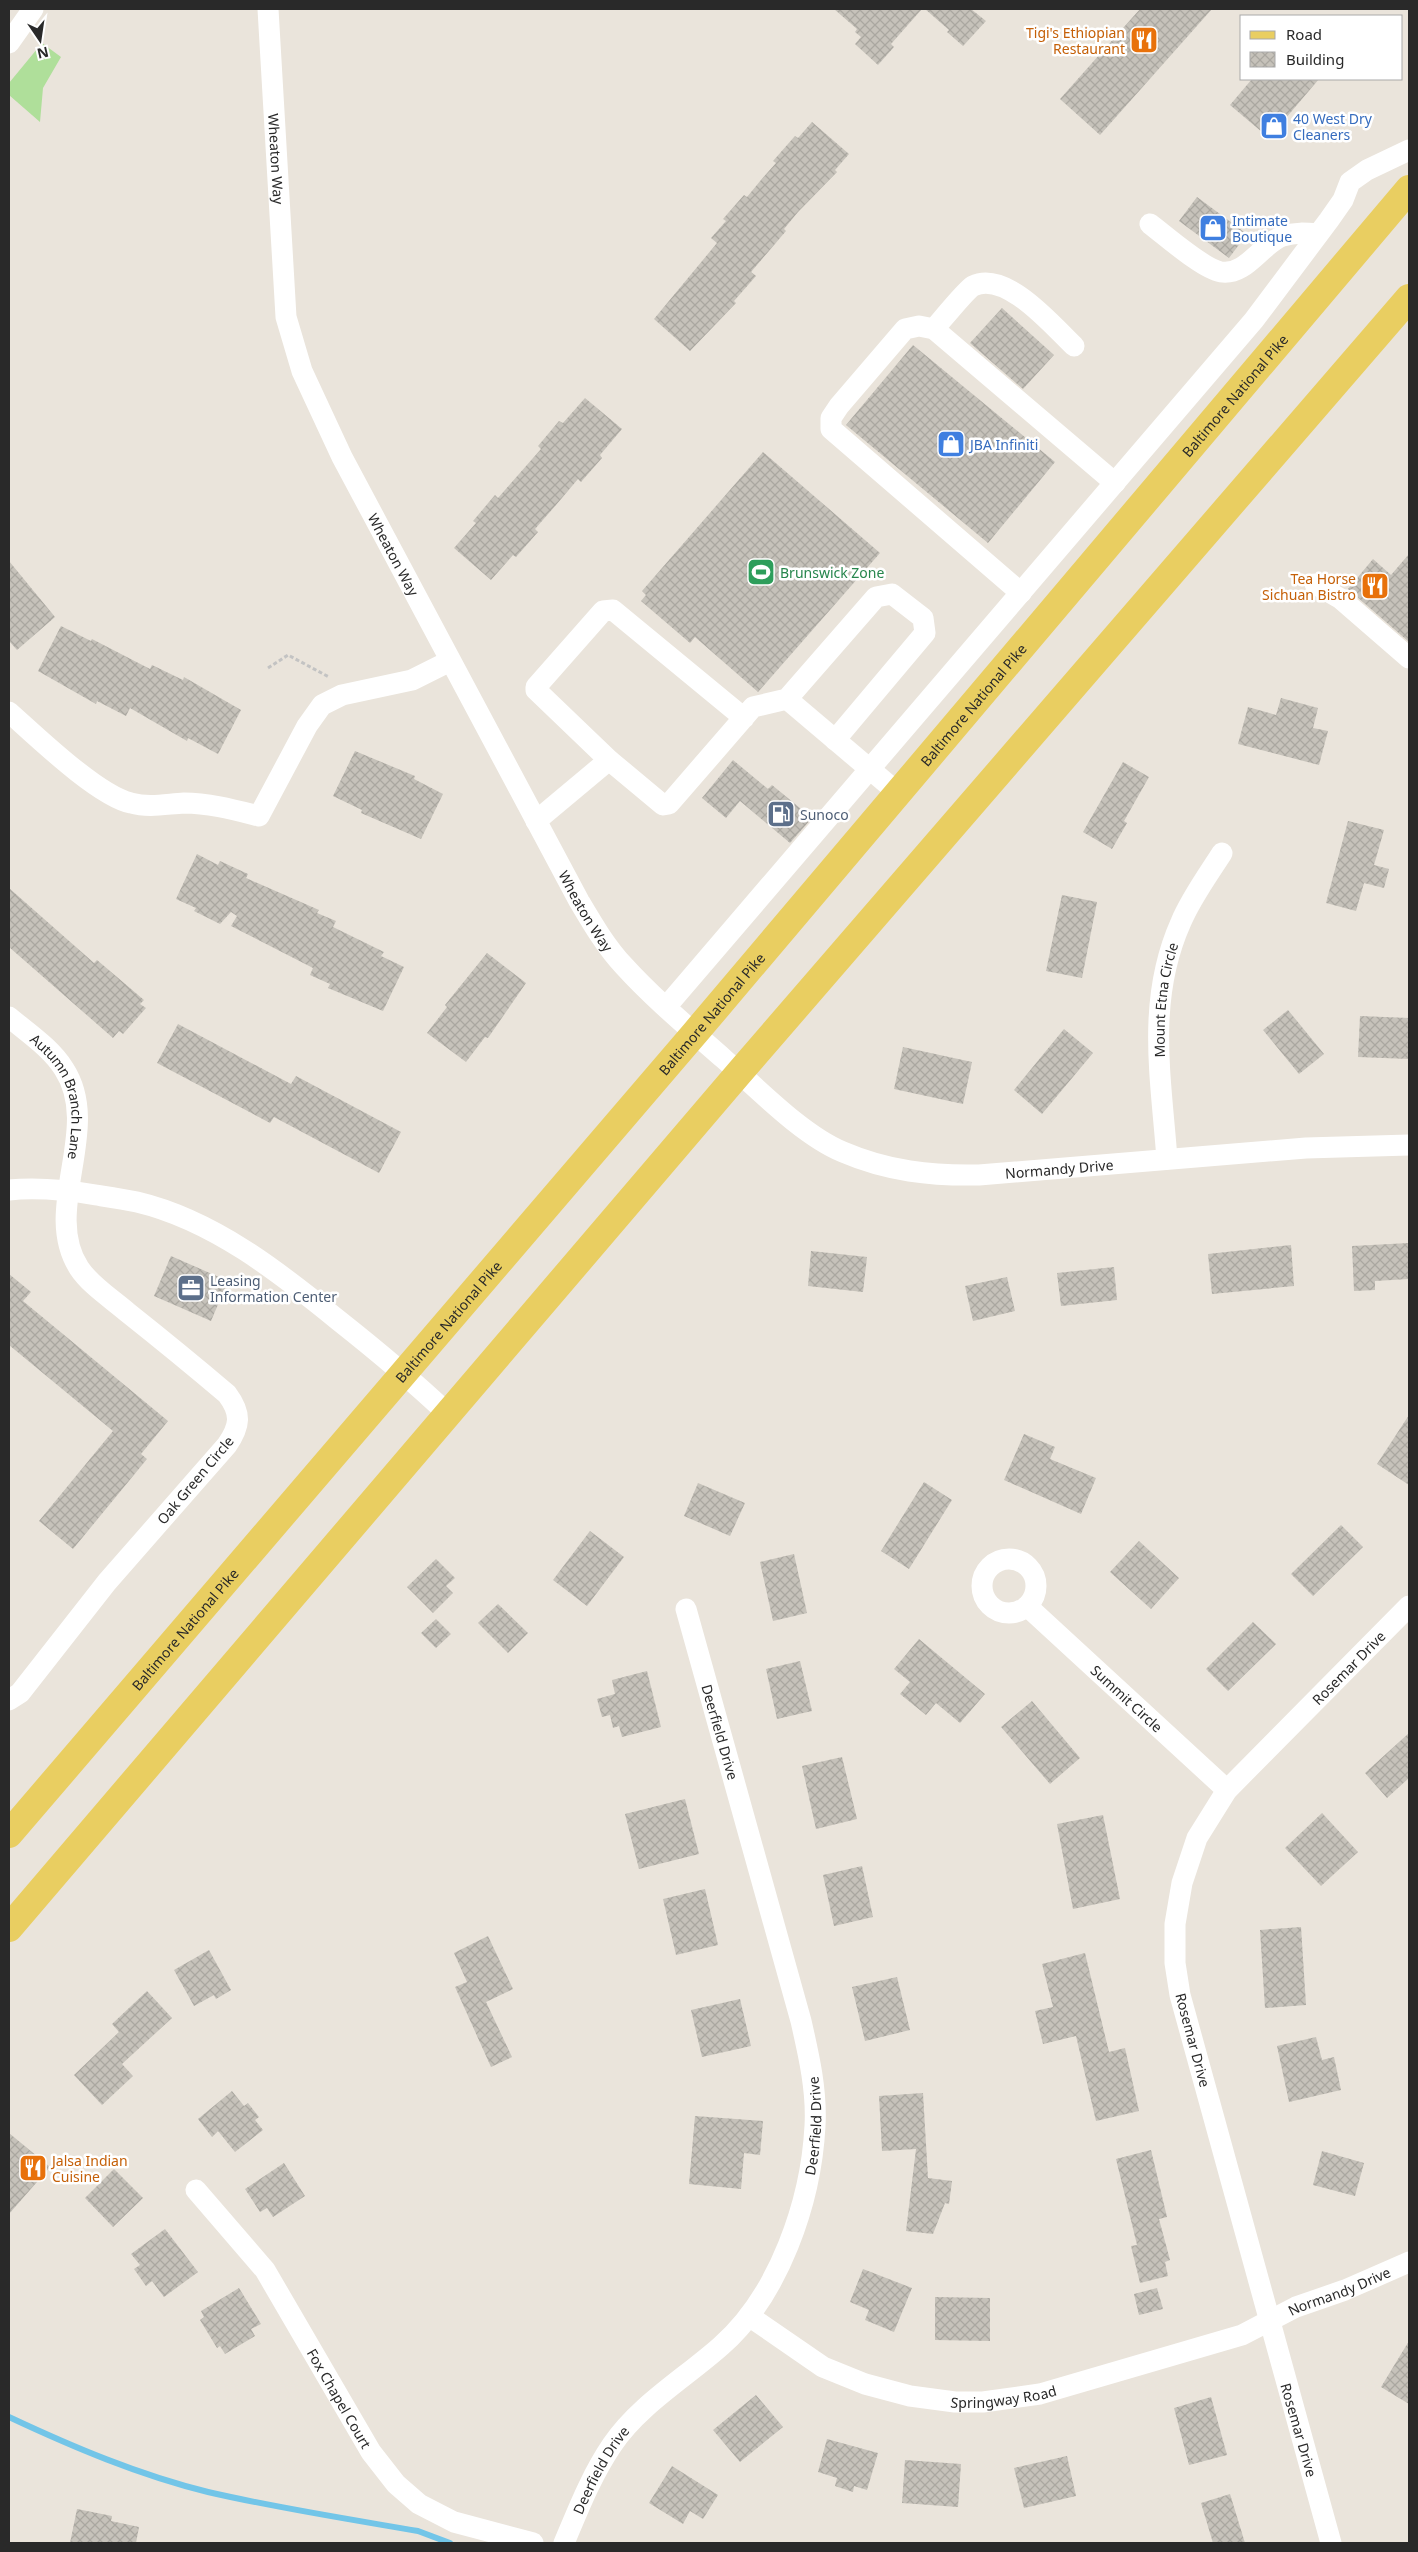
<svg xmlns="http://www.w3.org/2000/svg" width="1418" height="2552" viewBox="0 0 1418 2552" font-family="'Noto Sans',sans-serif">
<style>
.green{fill:#afdf9a}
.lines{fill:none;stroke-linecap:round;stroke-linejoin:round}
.stream{stroke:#72c5e8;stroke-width:6}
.building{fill:url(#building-cross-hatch)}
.path{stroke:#c3c3c3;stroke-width:3;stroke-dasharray:4 2.5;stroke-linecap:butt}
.minor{stroke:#fff;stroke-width:21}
.major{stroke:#e9ce61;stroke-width:28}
.labels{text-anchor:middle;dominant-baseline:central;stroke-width:5;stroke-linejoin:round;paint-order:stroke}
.food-label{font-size:14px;fill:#c56008;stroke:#fff;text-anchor:end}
.shop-label{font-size:14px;fill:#366cbe;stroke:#fff;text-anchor:start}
.street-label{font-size:14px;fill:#292929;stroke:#fff}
.leisure-label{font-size:14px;fill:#27864d;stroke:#fff;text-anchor:start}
.service-label{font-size:14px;fill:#4e5e75;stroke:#fff;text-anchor:start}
</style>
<defs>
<pattern id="building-cross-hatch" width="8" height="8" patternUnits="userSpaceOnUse" patternTransform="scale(1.25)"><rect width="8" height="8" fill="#c6c2ba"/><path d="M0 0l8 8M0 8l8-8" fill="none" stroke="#aaa7a0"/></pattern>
</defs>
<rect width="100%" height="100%" fill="#eae4db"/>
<path class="green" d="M42,43L61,57L43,88L40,122L9,95V83Z"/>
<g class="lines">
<path class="stream" d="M9,2417C73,2447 139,2475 208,2492C277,2508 348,2519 418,2531L450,2543"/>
</g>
<path class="building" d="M834,9H922L891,44L894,47L878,65L855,44L861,37L855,32L857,29Z
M925,9H971L986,21L963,46L947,32L949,30Z
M1140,9H1212L1100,135L1060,99Z
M1252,79H1319L1269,138L1230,105Z
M812,122L849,154L835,170L837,172L798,212L784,229L786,231L751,272L756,276L734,301L736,303L690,351L654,319L717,243L711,238L726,221L723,219L744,195L747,197L761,180L776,163L773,161L795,136L798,138Z
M1197,197L1247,234L1229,258L1179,221Z
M1002,308L1054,355L1023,389L970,343Z
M913,345L1055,462L988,543L846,425Z
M585,398L622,429L600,455L602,458L581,482L578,479L556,505L535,529L538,532L516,557L513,555L491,580L454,548L476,523L473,521L495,495L498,498L541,449L538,446L559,421L563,423Z
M763,452L880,553L758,692L695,637L690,643L641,601L646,595L642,591Z
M1409,554V642L1348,589L1373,559L1391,575Z
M9,561L55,617L17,650L9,641Z
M61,626L91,641L92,639L150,669L152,665L183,680L184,677L241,710L218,754L188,738L187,741L130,708L126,716L97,701L96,704L38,671Z
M1281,698L1318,708L1313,728L1328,731L1319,765L1238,744L1248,707L1276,715Z
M355,751L415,776L414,779L443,794L421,839L361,813L362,810L333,796Z
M733,760L768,789L772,785L812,818L790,843L740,801L726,818L702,798Z
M1123,762L1149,777L1124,821L1127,823L1112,849L1083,832Z
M1348,821L1384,830L1374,865L1389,869L1384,888L1364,883L1356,911L1326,903Z
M197,854L218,865L220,861L248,874L246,878L319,910L317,913L336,921L333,927L384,952L381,956L404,967L383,1011L328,988L330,984L310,975L313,968L231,926L237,916L231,912L220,924L194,911L196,908L176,899Z
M9,888L94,963L97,960L144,1000L140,1004L146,1008L123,1034L119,1031L113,1038L9,947Z
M1062,895L1097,902L1082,978L1046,971Z
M487,953L526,983L488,1038L485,1037L466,1062L427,1033L447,1007L445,1005Z
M1288,1010L1324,1054L1299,1074L1263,1030Z
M1360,1016L1409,1018V1059L1358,1057Z
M178,1024L291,1084L296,1076L401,1132L379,1173L274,1117L270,1123L157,1063Z
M1064,1029L1093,1053L1042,1114L1014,1090Z
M903,1047L972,1062L963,1104L894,1089Z
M1409,1243V1279L1375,1281V1290L1354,1291L1352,1246Z
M1291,1245L1294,1286L1212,1294L1208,1254Z
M811,1251L867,1257L863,1292L808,1286Z
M171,1256L228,1281L211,1321L154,1296Z
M1114,1267L1117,1300L1061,1306L1057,1273Z
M9,1274L31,1292L23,1301L168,1421L141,1454L147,1459L73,1549L39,1521L113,1431L9,1345Z
M1007,1277L1015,1311L973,1321L965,1286Z
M1409,1415V1485L1377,1464Z
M1024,1434L1055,1447L1050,1459L1096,1478L1081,1514L1004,1480Z
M924,1482L952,1500L909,1569L881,1551Z
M698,1483L745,1503L730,1536L684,1516Z
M1341,1525L1363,1547L1313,1596L1291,1574Z
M590,1531L624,1557L587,1606L553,1580Z
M1139,1541L1179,1578L1151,1609L1110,1572Z
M794,1554L807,1613L773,1621L760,1562Z
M436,1559L455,1578L446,1586L453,1593L433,1613L407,1587Z
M498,1604L528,1633L508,1653L478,1623Z
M436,1619L451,1634L436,1648L421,1633Z
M1253,1622L1276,1644L1228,1691L1206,1669Z
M919,1639L985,1694L960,1723L936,1703L926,1715L900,1694L910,1682L894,1669Z
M800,1661L812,1711L777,1719L766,1669Z
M647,1671L661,1727L622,1737L619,1726L613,1728L610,1715L602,1717L597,1699L615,1694L612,1680Z
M1032,1701L1080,1758L1050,1784L1001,1727Z
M1409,1733V1778L1387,1798L1365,1773Z
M842,1757L857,1819L816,1829L802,1766Z
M685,1799L699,1854L639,1869L625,1814Z
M1322,1813L1358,1852L1321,1886L1285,1848Z
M1103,1815L1120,1899L1073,1909L1057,1824Z
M862,1866L873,1917L834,1926L823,1875Z
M705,1889L718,1945L676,1955L663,1899Z
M1301,1927L1306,2005L1265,2008L1260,1930Z
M488,1936L513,1989L486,2002L512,2057L491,2067L455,1987L467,1982L454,1953Z
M209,1950L231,1990L216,1999L214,1995L194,2006L174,1970Z
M1085,1953L1109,2052L1125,2048L1139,2111L1096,2121L1076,2036L1043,2044L1035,2011L1053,2007L1042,1964Z
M897,1977L910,2030L865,2041L852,1987Z
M147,1991L172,2018L122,2064L133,2076L102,2105L74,2075L119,2032L112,2024Z
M740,1999L751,2046L702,2057L691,2010Z
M1316,2037L1322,2060L1334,2057L1341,2090L1289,2102L1277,2046Z
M232,2091L244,2106L248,2103L259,2117L255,2120L263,2130L235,2152L218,2131L212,2137L198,2119Z
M923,2093L928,2178L952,2181L949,2204L945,2203L933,2234L906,2231L916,2149L882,2151L879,2096Z
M695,2116L763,2121L760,2155L744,2153L741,2189L689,2184Z
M9,2133L50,2167L9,2214Z
M1151,2150L1167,2217L1159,2219L1170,2260L1165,2262L1168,2276L1140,2283L1131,2246L1137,2245L1116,2159Z
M1322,2151L1364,2163L1355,2196L1313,2185Z
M284,2163L305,2196L273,2217L267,2208L260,2212L245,2189Z
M114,2169L143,2198L113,2227L85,2198Z
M165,2229L198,2272L164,2297L152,2281L146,2286L134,2269L140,2265L131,2254Z
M863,2269L912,2288L894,2332L865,2320L869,2310L850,2302Z
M239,2288L261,2324L251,2329L255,2336L225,2354L220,2346L217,2348L200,2320L204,2317L201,2311Z
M1157,2288L1163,2309L1139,2315L1134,2294Z
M935,2297L990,2298V2341L935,2340Z
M1409,2341V2404L1381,2387Z
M756,2395L783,2427L740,2462L713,2430Z
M1211,2397L1227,2455L1189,2465L1174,2408Z
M827,2439L878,2453L867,2490L854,2486L853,2492L835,2486L837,2478L818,2472Z
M1067,2456L1076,2496L1024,2508L1014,2468Z
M905,2460L961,2464L958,2507L902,2503Z
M672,2466L718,2495L703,2519L690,2511L683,2524L649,2503Z
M1230,2494L1245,2543H1213L1201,2503Z
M77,2509L112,2516L111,2521L139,2527L136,2543H70Z"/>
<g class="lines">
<path class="path" d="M268,668L288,655L329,677"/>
<g class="minor">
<path id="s1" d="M268,9L286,317L302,371L342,457L579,901C592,923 606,947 624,966C654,999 690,1029 724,1059C757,1088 802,1135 843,1152C887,1171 931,1176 979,1175L1306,1148L1409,1145"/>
<path d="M9,43L33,9"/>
<path d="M1150,224C1166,236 1203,269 1221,272C1246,276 1261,244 1283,236C1295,232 1306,233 1318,234"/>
<path d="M934,329C942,320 965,291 973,286C1006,270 1052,325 1074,346"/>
<path d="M1315,584L1341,599L1409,658"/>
<path d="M1021,593L831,429V418L839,406L905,329L919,326L934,329L1115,483"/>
<path d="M787,699L898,793"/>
<path d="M9,712C36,736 98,796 131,803C149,808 166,804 184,803C209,803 235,810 259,816L307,726L322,705L342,695L412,680L450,661"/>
<path d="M744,718L613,610L603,611L536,687V690L609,760L663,805L669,804L753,707L787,699L876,597L892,594L923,618L925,633L835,740"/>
<path d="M536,821L609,760"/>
<path d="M666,1007L1254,320L1329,220L1343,200L1350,182L1367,170L1409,150"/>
<path id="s2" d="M9,1017C28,1033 51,1048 64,1069C103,1129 41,1209 79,1268C90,1285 112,1299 127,1312C161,1339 194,1366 227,1394C242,1414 240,1426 227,1445L107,1582L20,1693L9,1700"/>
<path id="s3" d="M1167,1159C1161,1077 1146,1000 1181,922C1191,898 1208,875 1222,853"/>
<path d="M9,1190C38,1187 67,1190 96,1195C109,1197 123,1199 137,1202C213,1220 279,1272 338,1320C376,1350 413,1381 448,1414"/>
<circle cx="1009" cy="1586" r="27"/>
<path id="s4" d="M1027,1606L1227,1790"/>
<path id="s5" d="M196,2190L265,2270L371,2452L396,2484L419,2504L454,2522L533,2543"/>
<path id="s6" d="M749,2316L823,2367L865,2384L910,2396L955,2402H983L1040,2394L1242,2335L1296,2307L1345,2290L1409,2262"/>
<path id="s7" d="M564,2543C578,2510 591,2476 612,2445C639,2405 685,2378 721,2346C779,2295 811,2202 815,2126C817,2091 809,2056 801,2021L686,1609"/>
<path id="s8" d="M1331,2543L1180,1995L1175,1963V1924L1182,1883L1197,1838L1227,1790L1409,1606"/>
</g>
<g class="major">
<path id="s9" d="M9,1834L695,1033L1409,189"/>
<path d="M9,1928L739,1073L1409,298"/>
</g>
</g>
<defs>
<symbol id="restaurant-square" viewBox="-11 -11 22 22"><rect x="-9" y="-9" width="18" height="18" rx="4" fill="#e8710a" stroke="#fff"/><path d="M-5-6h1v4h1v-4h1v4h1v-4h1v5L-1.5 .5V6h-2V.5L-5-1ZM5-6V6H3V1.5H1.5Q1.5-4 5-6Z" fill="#fff"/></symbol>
<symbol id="shop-square" viewBox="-11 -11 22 22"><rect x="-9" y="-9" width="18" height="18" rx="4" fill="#3f7fe0" stroke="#fff"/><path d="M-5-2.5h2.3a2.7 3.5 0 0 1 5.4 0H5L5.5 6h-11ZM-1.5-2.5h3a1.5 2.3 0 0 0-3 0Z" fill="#fff"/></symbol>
<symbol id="stadium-square" viewBox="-11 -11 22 22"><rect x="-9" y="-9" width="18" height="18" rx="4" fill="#2e9e5b" stroke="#fff"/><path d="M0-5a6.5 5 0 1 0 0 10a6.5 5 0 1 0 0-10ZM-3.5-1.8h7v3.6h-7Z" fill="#fff"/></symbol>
<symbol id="fuel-square" viewBox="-11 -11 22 22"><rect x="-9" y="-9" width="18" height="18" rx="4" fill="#5c6f8a" stroke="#fff"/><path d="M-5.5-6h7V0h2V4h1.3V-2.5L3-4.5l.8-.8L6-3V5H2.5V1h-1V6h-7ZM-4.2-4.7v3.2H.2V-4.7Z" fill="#fff"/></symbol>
<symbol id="office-square" viewBox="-11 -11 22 22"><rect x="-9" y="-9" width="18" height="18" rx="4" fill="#5c6f8a" stroke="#fff"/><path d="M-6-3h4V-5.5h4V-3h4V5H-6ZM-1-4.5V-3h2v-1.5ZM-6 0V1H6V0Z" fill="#fff"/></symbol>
</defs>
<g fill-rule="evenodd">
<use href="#restaurant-square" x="1128" y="24" width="32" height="32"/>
<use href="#shop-square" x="1258" y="110" width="32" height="32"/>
<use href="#shop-square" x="1197" y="212" width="32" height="32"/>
<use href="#shop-square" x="935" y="428" width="32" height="32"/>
<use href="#stadium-square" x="745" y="556" width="32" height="32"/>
<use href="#restaurant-square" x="1359" y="570" width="32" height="32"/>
<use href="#fuel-square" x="765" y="798" width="32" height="32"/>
<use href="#office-square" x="175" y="1272" width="32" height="32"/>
<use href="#restaurant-square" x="17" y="2152" width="32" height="32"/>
</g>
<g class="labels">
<g class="food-label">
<text x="1125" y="32">Tigi's Ethiopian<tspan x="1125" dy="16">Restaurant</tspan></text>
<text x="1356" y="578">Tea Horse<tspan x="1356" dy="16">Sichuan Bistro</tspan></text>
<text x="52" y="2160" text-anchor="start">Jalsa Indian<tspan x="52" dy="16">Cuisine</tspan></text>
</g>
<g class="shop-label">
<text x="1293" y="118">40 West Dry<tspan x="1293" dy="16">Cleaners</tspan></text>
<text x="1232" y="220">Intimate<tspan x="1232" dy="16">Boutique</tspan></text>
<text x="970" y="444">JBA Infiniti</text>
</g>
<g class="street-label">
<text stroke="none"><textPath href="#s1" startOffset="150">Wheaton Way</textPath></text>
<text stroke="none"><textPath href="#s9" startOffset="1890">Baltimore National Pike</textPath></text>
<text stroke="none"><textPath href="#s1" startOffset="570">Wheaton Way</textPath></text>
<text stroke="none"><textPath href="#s9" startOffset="1485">Baltimore National Pike</textPath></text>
<text stroke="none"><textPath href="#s1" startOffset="975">Wheaton Way</textPath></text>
<text stroke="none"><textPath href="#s3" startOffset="160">Mount Etna Circle</textPath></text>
<text stroke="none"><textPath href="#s9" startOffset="1080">Baltimore National Pike</textPath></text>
<text stroke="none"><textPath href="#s2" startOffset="100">Autumn Branch Lane</textPath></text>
<text stroke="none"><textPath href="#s1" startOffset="1550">Normandy Drive</textPath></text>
<text stroke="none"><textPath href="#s9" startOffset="675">Baltimore National Pike</textPath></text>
<text transform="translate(195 1480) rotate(-50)">Oak Green Circle</text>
<text stroke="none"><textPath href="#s9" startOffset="270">Baltimore National Pike</textPath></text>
<text stroke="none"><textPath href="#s8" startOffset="958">Rosemar Drive</textPath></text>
<text stroke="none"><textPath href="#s4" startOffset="136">Summit Circle</textPath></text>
<text transform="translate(720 1732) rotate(74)">Deerfield Drive</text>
<text transform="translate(1193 2040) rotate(75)">Rosemar Drive</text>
<text stroke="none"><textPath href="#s7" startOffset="502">Deerfield Drive</textPath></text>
<text stroke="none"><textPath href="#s6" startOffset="630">Normandy Drive</textPath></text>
<text stroke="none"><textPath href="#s6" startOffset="276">Springway Road</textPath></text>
<text stroke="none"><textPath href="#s5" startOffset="254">Fox Chapel Court</textPath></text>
<text transform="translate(1299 2430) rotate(74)">Rosemar Drive</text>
<text stroke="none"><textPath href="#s7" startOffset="82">Deerfield Drive</textPath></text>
</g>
<g class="leisure-label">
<text x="780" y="572">Brunswick Zone</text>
</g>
<g class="service-label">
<text x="800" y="814">Sunoco</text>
<text x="210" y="1280">Leasing<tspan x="210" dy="16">Information Center</tspan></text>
</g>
</g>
<rect width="1418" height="2552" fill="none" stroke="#292929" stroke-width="20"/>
<rect x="1240" y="15" width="162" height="65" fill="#ffffff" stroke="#a9a9a9"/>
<rect x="1250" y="31" width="25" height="8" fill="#e9ce61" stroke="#a9a9a9"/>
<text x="1286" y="40" font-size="15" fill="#292929">Road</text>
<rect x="1250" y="52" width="25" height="15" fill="url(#building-cross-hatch)" stroke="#a9a9a9"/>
<text x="1286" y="65" font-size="15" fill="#292929">Building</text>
<g transform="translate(40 40) rotate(167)" stroke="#ffffff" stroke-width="4" paint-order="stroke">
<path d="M0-4L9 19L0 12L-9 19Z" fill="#292929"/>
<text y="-8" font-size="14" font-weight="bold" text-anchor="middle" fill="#292929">N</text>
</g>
</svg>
